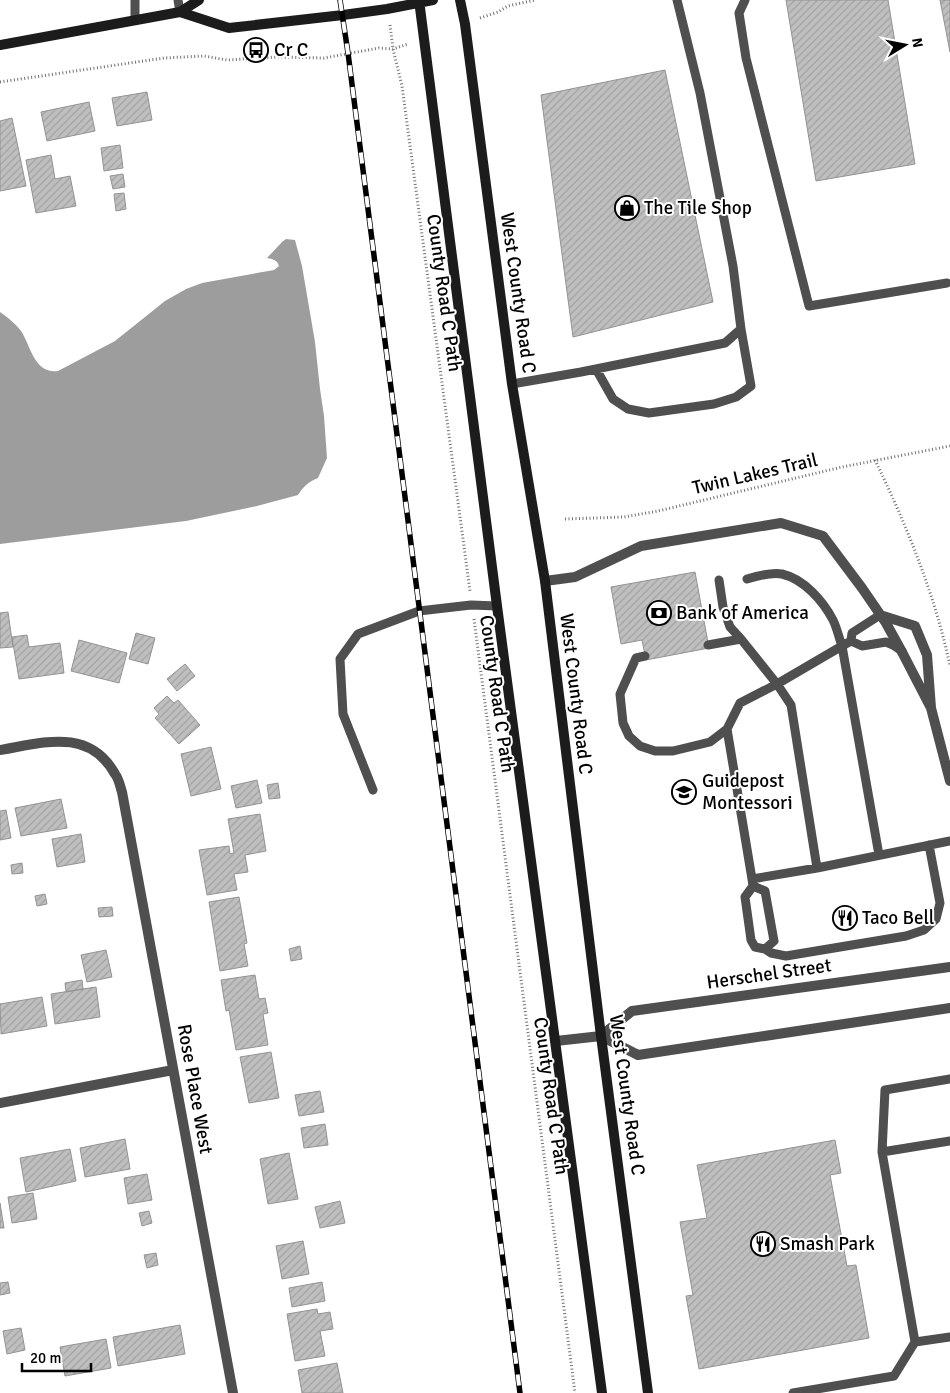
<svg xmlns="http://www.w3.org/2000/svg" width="950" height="1393" viewBox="0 0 950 1393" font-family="Signika,sans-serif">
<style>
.water{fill:#9d9d9d}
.building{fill:url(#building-hatch);stroke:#939393}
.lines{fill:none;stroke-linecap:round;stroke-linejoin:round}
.path{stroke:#717171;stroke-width:3;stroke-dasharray:1 2.5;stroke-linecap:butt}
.lane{stroke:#4f4f4f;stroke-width:9}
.street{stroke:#4f4f4f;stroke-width:10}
.secondary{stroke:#1c1c1c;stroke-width:10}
.rail-casing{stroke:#000;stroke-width:5.5}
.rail{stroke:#fff;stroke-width:4;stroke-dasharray:11;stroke-linecap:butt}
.labels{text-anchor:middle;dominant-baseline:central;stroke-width:4;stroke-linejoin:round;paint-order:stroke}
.poi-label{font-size:19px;fill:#000;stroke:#fff;text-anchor:start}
.street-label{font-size:19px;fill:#000;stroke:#fff}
</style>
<defs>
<pattern id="building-hatch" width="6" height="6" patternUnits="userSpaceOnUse" patternTransform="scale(1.25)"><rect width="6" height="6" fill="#bfbfbf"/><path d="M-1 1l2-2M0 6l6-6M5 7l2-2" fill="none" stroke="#a2a2a2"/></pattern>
</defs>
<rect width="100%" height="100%" fill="#fff"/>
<path class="water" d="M286,239L295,240L302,266L315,342L320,389L324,416L327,458L318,478C308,482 303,487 298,495L257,506L186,521L0,544V312C7,317 16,324 21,331C31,346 34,374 58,371L115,341L165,301L186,289L202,283L274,270L279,266C277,260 273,259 267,258L282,242Z"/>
<path class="building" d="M786,0H888L915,164L816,181Z
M940,0H950V52Z
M665,70L713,302L573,337L541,95Z
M147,92L152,120L117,126L112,98Z
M89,102L95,131L47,141L41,112Z
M12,118L26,186L0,191V121Z
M120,145L123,168L104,171L101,148Z
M51,155L55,179L70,176L76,206L36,213L26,160Z
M123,174L125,187L113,189L110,176Z
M124,193L126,209L116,211L114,194Z
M695,572L709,648L646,660L642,640L621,644L611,587Z
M8,612L13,647L0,648V613Z
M136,633L155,638L148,664L129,659Z
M27,635L29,647L60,643L64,673L19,679L12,637Z
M79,640L127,653L119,683L71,671Z
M185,664L195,676L177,691L167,679Z
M167,696L174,703L178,700L200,725L179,744L155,718L159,714L154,708Z
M211,747L221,789L191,796L181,754Z
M257,780L262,803L236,808L231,786Z
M278,783L280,798L269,799L267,785Z
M61,799L67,828L21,836L15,808Z
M6,810L11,838L0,840V811Z
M260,814L266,851L245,855L248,872L234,874L237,890L207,895L199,850L229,846L230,854L234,853L228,819Z
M81,834L85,862L57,867L52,839Z
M22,863L23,873L12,874L11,865Z
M45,894L47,904L37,906L35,896Z
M239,897L247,943L244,944L248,966L220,971L209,902Z
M112,907L113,916L99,917L98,908Z
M300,946L302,959L291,961L289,949Z
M106,950L112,977L87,982L81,955Z
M255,975L259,999L265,998L268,1013L263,1014L268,1045L236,1050L229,1010L226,1011L221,980Z
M82,980L83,989L66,992L65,983Z
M96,987L100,1017L55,1024L51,994Z
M42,997L47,1026L1,1034L0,1004Z
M271,1052L279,1098L249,1103L240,1057Z
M320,1091L324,1112L299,1116L295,1095Z
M325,1124L328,1145L304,1148L301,1128Z
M125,1139L130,1169L85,1177L80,1148Z
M835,1140L841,1173L830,1175L847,1266L856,1265L869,1338L699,1369L686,1296L693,1295L680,1222L707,1218L697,1165Z
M70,1149L76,1181L26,1192L20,1158Z
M289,1153L298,1199L268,1204L260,1159Z
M147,1174L152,1200L128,1204L124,1178Z
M33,1193L37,1219L12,1223L8,1197Z
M340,1201L345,1223L320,1228L315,1207Z
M0,1203L4,1228H0Z
M149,1211L152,1223L142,1226L139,1213Z
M303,1241L309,1274L282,1279L276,1246Z
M156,1253L158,1265L147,1268L144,1255Z
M8,1282L10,1293L0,1295V1283Z
M322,1282L325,1301L292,1307L289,1288Z
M317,1309L318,1314L330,1312L333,1329L320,1331L325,1356L295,1361L287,1314Z
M180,1325L185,1354L118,1366L113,1337Z
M21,1328L25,1350L7,1354L3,1331Z
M106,1339L111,1368L65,1376L60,1347Z
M337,1363L343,1393H302L298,1370Z"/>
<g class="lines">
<path class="path" d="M480,18L498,12L508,6L535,0
M390,25L393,49L402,86L470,591
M0,82L164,58L204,56L227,60L278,57L324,58L379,48L393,49L408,44
M875,460C907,526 935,595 950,666
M565,519L624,517L658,511L842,467L950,446
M474,619L575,1393"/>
<path class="lane" d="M178,0L180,12
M745,0L739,13L746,58L809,306L947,283
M135,20V0
M596,369L613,399L628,409L649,413L714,404L736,397L751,386L741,329
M512,384L581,372L725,343L741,329L733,266L700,93L677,0
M747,579C757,576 771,572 782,574C804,579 823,601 833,620C837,628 839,638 842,646L851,641
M719,580L723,607L730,627L741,639
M880,615L852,633L851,641L862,646L886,642L893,645L902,651
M708,645L741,639L777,684L842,646L879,855
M645,656L636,658L620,694L623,723L629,736L640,746L655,751H673L710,742L727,729L740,703L777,684L791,705L817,868
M727,729L752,879
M373,790L343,714L340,659L358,634L419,611L471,605L497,606
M753,886L752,879L817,868L950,841
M765,949L774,941L765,891L753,886L745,897L751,940L755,947L765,949L771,953L786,956L906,936L924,930L936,919L940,903L929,845
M950,1141L882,1152L915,1342L950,1337
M882,1152L885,1090L950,1079
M793,1393L894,1376L915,1342"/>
<path class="street" d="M545,581L575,577L641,546L781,523L823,536L862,588L886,623L902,652L931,708
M880,615L915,626L927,655L931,708L950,781
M0,750C42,743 89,727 115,774C119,779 120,786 122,792L233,1393
M601,1036L632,1011L950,967
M556,1041L601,1036L638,1055L950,1008
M0,1103L173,1070"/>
<path class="secondary" d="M419,0L497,606L602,1393
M460,0L465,24L512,384L545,581L601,1036L648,1393
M180,12L229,28L343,15L387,9L433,0
M0,45L180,12L199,0"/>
<defs>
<path id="rail" d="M340,0L348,53L520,1393"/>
</defs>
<use href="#rail" class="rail-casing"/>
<use href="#rail" class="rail"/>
</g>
<defs>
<symbol id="bus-ring" viewBox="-11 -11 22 22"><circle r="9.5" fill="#fff" stroke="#000" stroke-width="1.5"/><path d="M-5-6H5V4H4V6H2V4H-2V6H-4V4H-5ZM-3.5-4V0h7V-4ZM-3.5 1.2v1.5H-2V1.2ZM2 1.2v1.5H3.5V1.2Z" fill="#000"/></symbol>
<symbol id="shop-ring" viewBox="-11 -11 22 22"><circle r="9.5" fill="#fff" stroke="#000" stroke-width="1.5"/><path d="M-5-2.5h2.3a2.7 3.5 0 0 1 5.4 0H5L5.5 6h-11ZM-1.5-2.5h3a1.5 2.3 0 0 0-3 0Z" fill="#000"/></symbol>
<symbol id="bank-ring" viewBox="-11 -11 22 22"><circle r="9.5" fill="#fff" stroke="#000" stroke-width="1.5"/><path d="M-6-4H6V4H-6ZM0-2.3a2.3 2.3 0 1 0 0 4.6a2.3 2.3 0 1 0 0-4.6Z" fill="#000"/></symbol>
<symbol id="school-ring" viewBox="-11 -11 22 22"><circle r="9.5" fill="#fff" stroke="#000" stroke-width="1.5"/><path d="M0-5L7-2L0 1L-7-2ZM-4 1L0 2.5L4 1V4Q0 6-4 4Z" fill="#000"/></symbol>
<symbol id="restaurant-ring" viewBox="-11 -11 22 22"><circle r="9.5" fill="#fff" stroke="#000" stroke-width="1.5"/><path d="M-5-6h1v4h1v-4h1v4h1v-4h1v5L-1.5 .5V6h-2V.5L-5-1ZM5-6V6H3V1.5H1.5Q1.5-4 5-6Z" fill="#000"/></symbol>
</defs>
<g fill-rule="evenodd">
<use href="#bus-ring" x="242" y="36" width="28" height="28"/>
<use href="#shop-ring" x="613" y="194" width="28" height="28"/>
<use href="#bank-ring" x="645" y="599" width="28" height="28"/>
<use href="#school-ring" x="670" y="778" width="28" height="28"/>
<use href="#restaurant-ring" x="831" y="904" width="28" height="28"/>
<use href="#restaurant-ring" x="749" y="1230" width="28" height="28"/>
</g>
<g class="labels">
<g class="poi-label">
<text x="274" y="50">Cr C</text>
<text x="644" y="208">The Tile Shop</text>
<text x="676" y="613">Bank of America</text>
<text x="702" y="781">Guidepost<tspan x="702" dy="22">Montessori</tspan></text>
<text x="862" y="918">Taco Bell</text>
<text x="780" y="1244">Smash Park</text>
</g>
<g class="street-label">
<text transform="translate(444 293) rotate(82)">County Road C Path</text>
<text transform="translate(518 293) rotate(82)">West County Road C</text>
<text transform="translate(755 474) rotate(-13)">Twin Lakes Trail</text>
<text transform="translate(497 694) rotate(82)">County Road C Path</text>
<text transform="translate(576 694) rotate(83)">West County Road C</text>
<text transform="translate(769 974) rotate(-8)">Herschel Street</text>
<text transform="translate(195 1089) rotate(80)">Rose Place West</text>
<text transform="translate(627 1095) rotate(82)">West County Road C</text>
<text transform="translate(551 1096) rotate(82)">County Road C Path</text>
</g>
</g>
<g transform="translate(905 45) rotate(80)" stroke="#ffffff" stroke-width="4" paint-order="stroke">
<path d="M0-4L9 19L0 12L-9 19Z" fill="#000000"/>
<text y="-8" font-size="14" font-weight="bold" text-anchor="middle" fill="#000000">N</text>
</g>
<path d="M22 1363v8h69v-8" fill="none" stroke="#000000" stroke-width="2.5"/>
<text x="30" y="1363" font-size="15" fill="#000000" stroke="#ffffff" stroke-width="4" paint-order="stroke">20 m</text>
</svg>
